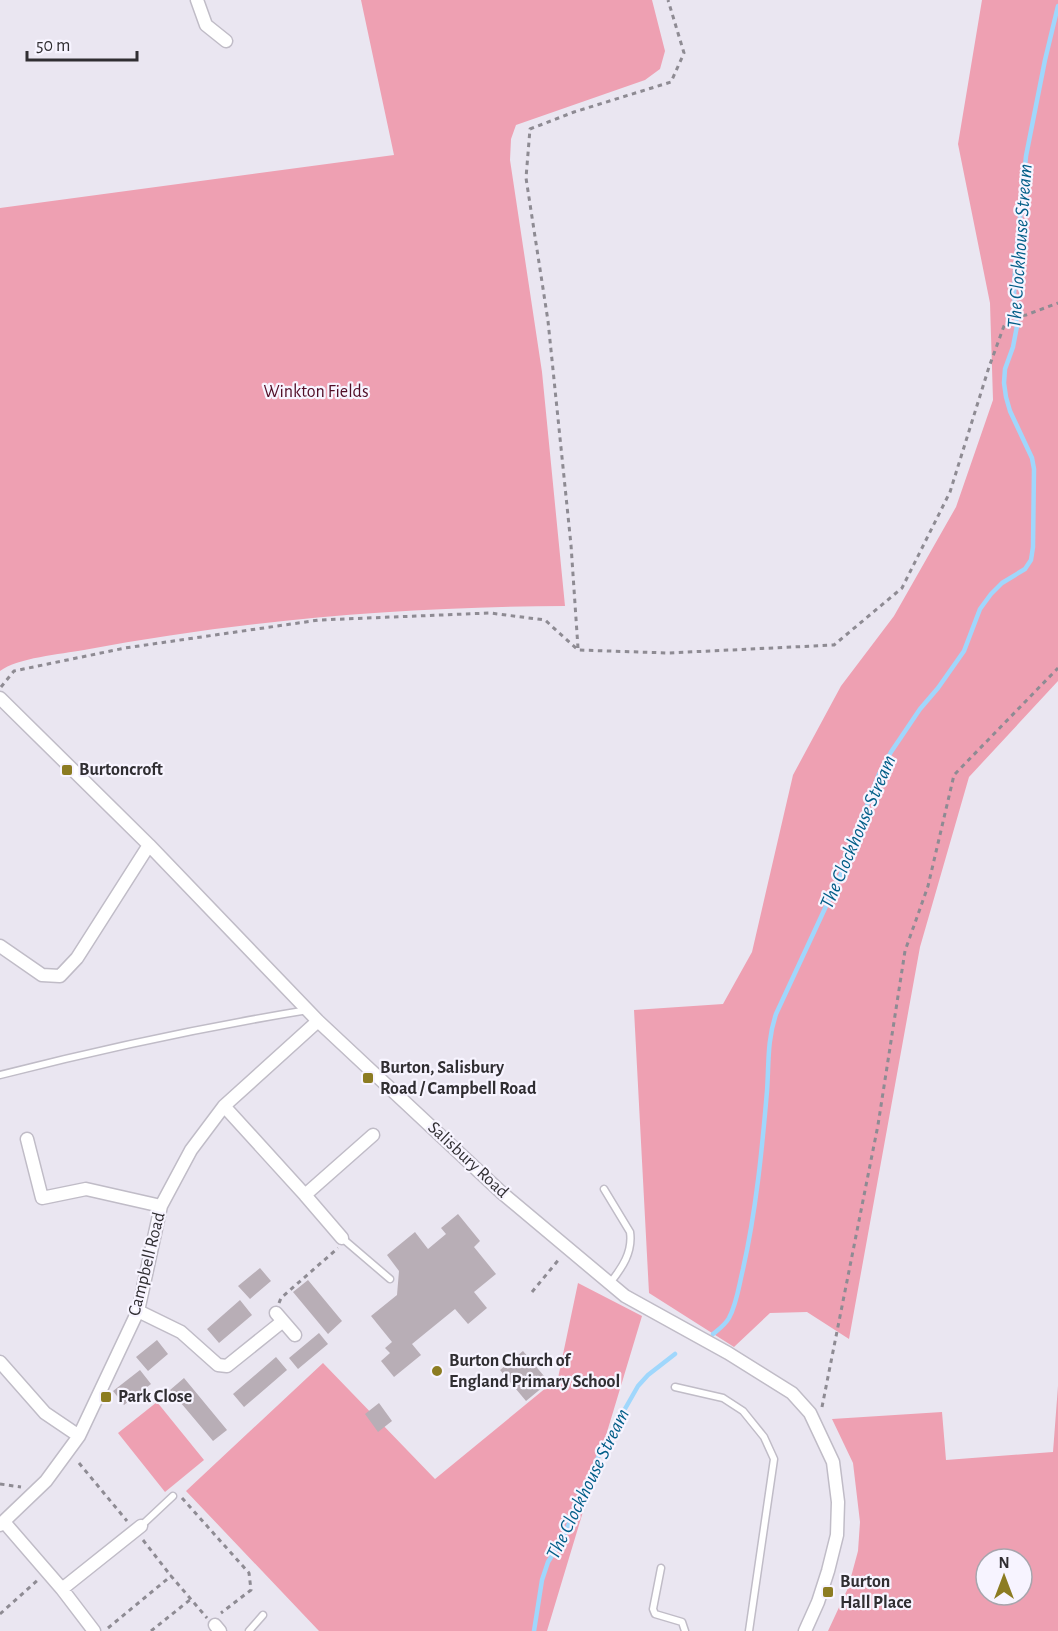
<svg xmlns="http://www.w3.org/2000/svg" width="1058" height="1631" viewBox="0 0 1058 1631" font-family="'Alegreya Sans',sans-serif">
<style>
.green{fill:#eea0b2;fill-rule:evenodd}
.lines{fill:none;stroke-linecap:round;stroke-linejoin:round}
.stream{stroke:#a0d7fc;stroke-width:4.5}
.building{fill:#b8aeb6}
.service-casing{stroke:#c0bcc7;stroke-width:9}
.minor-casing{stroke:#c0bcc7;stroke-width:15}
.path{stroke:#8e8b93;stroke-width:3;stroke-dasharray:4.5 4.5;stroke-linecap:butt}
.service{stroke:#fff;stroke-width:6}
.minor{stroke:#fff;stroke-width:12}
.poi-dot{fill:#8c7c22;stroke:#f7f4ff;stroke-width:2}
.labels{text-anchor:middle;dominant-baseline:central;stroke-width:4.5;stroke-linejoin:round;paint-order:stroke}
.park-label{font-size:18px;fill:#510d26;stroke:#f7f4ff}
.poi-label{font-size:18px;font-weight:bold;fill:#302e32;stroke:#f7f4ff;text-anchor:start}
.street-label{font-size:18px;fill:#302e32;stroke:#f7f4ff}
.water-label{font-size:20px;font-style:italic;fill:#025e88;stroke:#f7f4ff}
</style>
<rect width="100%" height="100%" fill="#eae6f1"/>
<path class="green" d="M361,0H652L665,51L660,69L645,80L516,125L511,139L510,160L542,372L565,606C403,607 243,620 84,650C61,654 17,658 0,671V208L394,155Z
M982,0H1058V681L969,777L920,947L849,1339L807,1312L770,1313L734,1347L649,1293L634,1010L723,1004L752,952L793,775L841,686L894,616L956,507L993,400L990,303L958,144Z
M578,1283L642,1316L547,1631H319L186,1491L323,1363L435,1479L558,1378Z
M1058,1386V1631H828L848,1588L858,1551L860,1522L853,1463L832,1419L942,1412L946,1460L1053,1452ZM986,1559H1022V1595H986Z
M157,1402L204,1460L165,1492L118,1433Z"/>
<g class="lines">
<path class="stream" d="M713,1334C719,1329 725,1325 729,1318C737,1303 739,1285 743,1269C756,1211 762,1150 767,1091C769,1063 767,1041 776,1014L840,876L879,774L891,752L920,709L938,688L964,651L980,609L991,594L1002,583L1025,569L1031,560L1033,547L1034,469L1032,458L1010,411L1006,397L1004,383L1005,369L1013,347L1017,326L1014,297L1015,271L1026,156L1045,60L1058,6
M534,1631L542,1580L548,1562L563,1538L580,1497L601,1451L638,1386L648,1375L675,1354"/>
</g>
<path class="building" d="M458,1214L480,1241L474,1247L496,1274L474,1292L487,1308L468,1324L455,1309L412,1344L421,1355L394,1377L381,1361L390,1353L385,1348L392,1342L371,1316L397,1295L399,1271L387,1255L415,1232L428,1249L446,1234L441,1228Z
M260,1268L271,1281L250,1299L238,1286Z
M308,1280L342,1321L328,1334L293,1292Z
M240,1300L252,1315L219,1343L207,1329Z
M319,1333L328,1344L298,1369L289,1358Z
M157,1340L168,1354L148,1371L136,1357Z
M523,1351L549,1382L526,1401L500,1370Z
M276,1357L287,1370L244,1407L233,1394Z
M140,1370L151,1384L124,1405L113,1391Z
M184,1378L227,1430L213,1441L170,1390Z
M379,1403L392,1421L378,1432L365,1414Z"/>
<g class="lines">
<defs>
<path id="service" d="M0,1075C102,1049 204,1027 308,1010
M604,1189L630,1232C633,1252 622,1268 610,1283
M342,1238L390,1279
M675,1387L723,1398L743,1411L764,1437L774,1459L749,1631
M141,1526L173,1496
M661,1568L653,1609L655,1614L682,1622L685,1631
M249,1631L263,1615"/>
<path id="minor" d="M197,0L206,25L226,41
M0,698L149,845L318,1021L502,1193L625,1296L728,1353L792,1393L810,1413L833,1462L838,1502L837,1535L828,1571L818,1602L805,1631
M0,946L42,975L60,976L77,958L149,845
M224,1106L305,1195L342,1238
M27,1139L42,1198L86,1189L161,1206
M305,1195L373,1135
M138,1311L181,1332L218,1365L227,1366L283,1321
M276,1313L295,1335
M0,1362L45,1413L79,1436
M4,1522L62,1589L94,1631
M0,1525L46,1481L79,1436L138,1311L161,1206L191,1150L224,1106L318,1021
M62,1589L141,1526
M215,1625L220,1631"/>
</defs>
<use href="#service" class="service-casing"/>
<use href="#minor" class="minor-casing"/>
<path class="path" d="M578,648L571,545L548,321L526,178L530,129L574,112L671,82L684,53L668,0
M1,687L14,671L125,648L319,620L490,613L545,620L578,650L668,653L834,645L902,588L950,492L989,367L1004,326L1010,318L1026,315L1058,303
M532,1292L560,1258
M279,1303L281,1298L338,1248
M822,1407L878,1125L905,951L928,886L954,775L1058,668
M79,1463L127,1521
M0,1484L21,1487
M182,1498L249,1573L251,1590L221,1613
M143,1540L171,1576
M0,1614L39,1579
M108,1628L171,1576L207,1618
M151,1631L191,1599"/>
<use href="#service" class="service"/>
<use href="#minor" class="minor"/>
</g>
<g class="poi-dot">
<rect x="61" y="764" width="12" height="12" rx="3"/>
<rect x="362" y="1072" width="12" height="12" rx="3"/>
<circle cx="437" cy="1371" r="6"/>
<rect x="100" y="1391" width="12" height="12" rx="3"/>
<rect x="822" y="1586" width="12" height="12" rx="3"/>
</g>
<g class="labels">
<g class="park-label">
<text x="316" y="392">Winkton Fields</text>
</g>
<g class="poi-label">
<text x="79" y="770">Burtoncroft</text>
<text x="380" y="1068">Burton, Salisbury<tspan x="380" dy="21">Road / Campbell Road</tspan></text>
<text x="449" y="1361">Burton Church of<tspan x="449" dy="21">England Primary School</tspan></text>
<text x="118" y="1397">Park Close</text>
<text x="840" y="1582">Burton<tspan x="840" dy="21">Hall Place</tspan></text>
</g>
<g class="street-label">
<text transform="translate(468 1160) rotate(43)">Salisbury Road</text>
<text transform="translate(147 1264) rotate(-76)">Campbell Road</text>
</g>
<g class="water-label">
<text transform="translate(1020 246) rotate(-86)">The Clockhouse Stream</text>
<text transform="translate(858 832) rotate(-67)">The Clockhouse Stream</text>
<text transform="translate(588 1484) rotate(-64)">The Clockhouse Stream</text>
</g>
</g>
<g transform="translate(1004 1577)"><circle r="28" fill="#f7f4ff" stroke="#a7a5ad" stroke-width="1.5"/>
<path d="M0-4.5L10 22L0 15L-10 22Z" fill="#8c7c22"/>
<text y="-9" font-size="16" font-weight="bold" text-anchor="middle" fill="#302e32">N</text>
</g>
<path d="M27 51v9h110v-9" fill="none" stroke="#302e32" stroke-width="3"/>
<text x="36" y="51" font-size="18" fill="#302e32" stroke="#f7f4ff" stroke-width="4.5" paint-order="stroke">50 m</text>
</svg>
